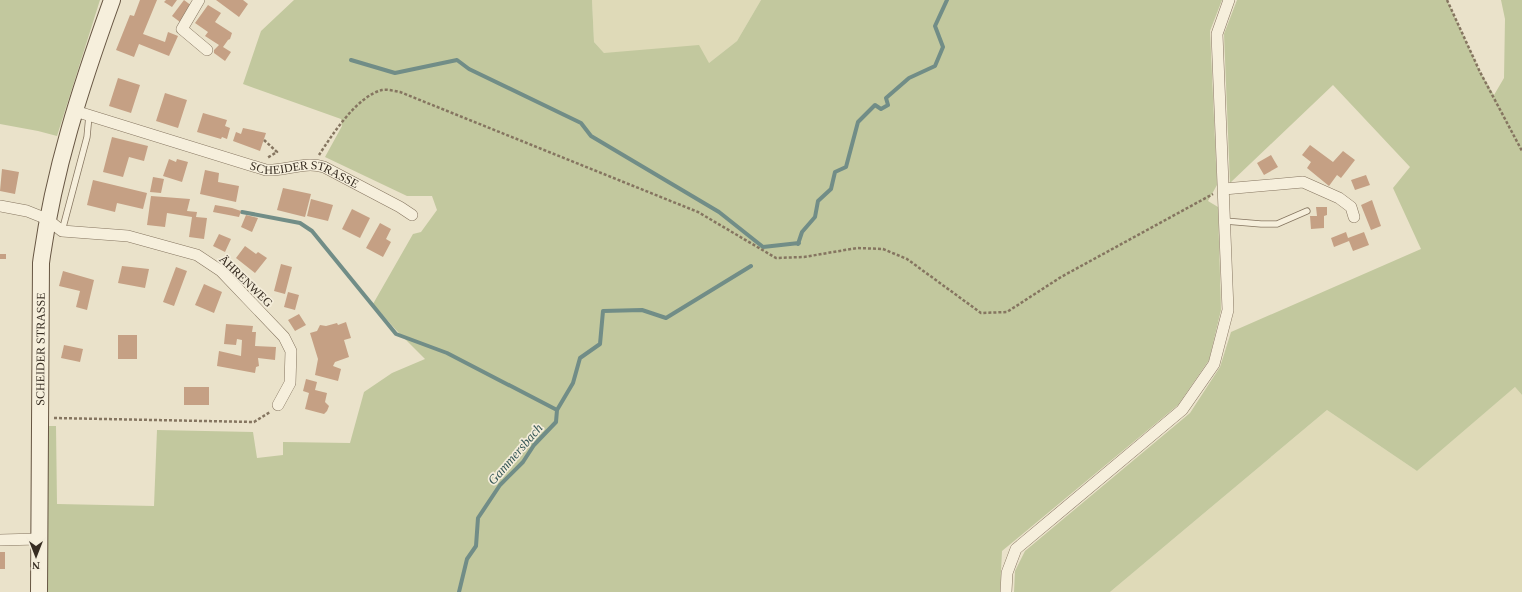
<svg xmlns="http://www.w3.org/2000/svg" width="1522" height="592" viewBox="0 0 1522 592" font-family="'Times New Roman',serif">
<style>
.farmland{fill:#dfdab8}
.green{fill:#c2c89e}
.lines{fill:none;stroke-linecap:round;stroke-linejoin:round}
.stream{stroke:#718d87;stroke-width:4}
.building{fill:#c5a084}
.service-casing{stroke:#857560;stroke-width:7}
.minor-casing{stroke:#857560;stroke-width:12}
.secondary-casing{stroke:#675643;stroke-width:18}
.path{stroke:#857560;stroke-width:2.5;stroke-dasharray:3 2;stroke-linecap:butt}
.service{stroke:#f6efdc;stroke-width:5.5}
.minor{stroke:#f6efdc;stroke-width:11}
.secondary{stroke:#f6efdc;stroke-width:16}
.labels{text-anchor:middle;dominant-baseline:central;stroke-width:3.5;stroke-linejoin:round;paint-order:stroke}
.street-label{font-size:12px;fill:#372d22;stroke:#f3ecd9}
.water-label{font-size:13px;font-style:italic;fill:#335554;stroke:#f3ecd9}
</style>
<rect width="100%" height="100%" fill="#eae2ca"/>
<path class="farmland" d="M592,0H761L737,41L709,63L604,53L594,42Z
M1515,387L1522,395V592H1110L1327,410L1417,471Z"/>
<path class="green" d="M0,0H100L57,136L38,131L0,124Z
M294,0H592L594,42L604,53L699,45L709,63L737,41L761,0H1222L1210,31L1217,185L1208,201L1218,207L1221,310L1209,360L1178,405L1002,551L1000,592H48L47,426H56L57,504L154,506L157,430L253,432L257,458L283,455V442L350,443L364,392L392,373L425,359L396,330L373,304L413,234L421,232L437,210L432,196H407L325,157L342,126L341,119L243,84L261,31Z
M1237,0H1447L1480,72L1494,95L1504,78L1505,19L1501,0H1522V395L1515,387L1417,471L1327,410L1110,592H1014L1015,571L1025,551L1190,413L1220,367L1231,332L1421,249L1393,188L1410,167L1333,85L1230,183L1224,34Z"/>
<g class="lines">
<path class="stream" d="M351,60L395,73L457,60L469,69L581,123L591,136L719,212L763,247L799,243
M242,212L300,223L312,231L396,334L447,353L557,410
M798,244L802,232L815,217L818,201L831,189L835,172L846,167L858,122L875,105L881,109L888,105L886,98L909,78L935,66L943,47L935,26L947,0
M459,592L467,559L476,546L478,518L500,485L523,462L534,445L556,422L557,410L573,383L580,358L600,344L603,311L642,310L666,318L751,266"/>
</g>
<path class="building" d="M140,0H157L143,34L165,42L168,32L178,36L169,56L139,44L134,57L116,50L130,15L134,16Z
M166,0H177L172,7L164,2Z
M184,0L192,6L180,22L172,16Z
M216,0H243L248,4L239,17Z
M208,5L221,13L215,22L232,33L230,39L228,40L223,47L231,52L225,61L214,53V50L219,45L205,36L208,32L195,23Z
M118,78L140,85L131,113L109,106Z
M165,93L187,100L178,128L156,121Z
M203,113L227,120L225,126L230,128L227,139L222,137L221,139L197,132Z
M243,128L266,133L260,151L233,141L236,132L241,134Z
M112,137L148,146L144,161L129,157L123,177L103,172Z
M1310,145L1333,162L1343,151L1355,160L1341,178L1337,175L1329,186L1307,168L1311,162L1302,155Z
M1271,155L1278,167L1264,175L1257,163Z
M169,159L176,162L177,159L188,162L182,182L163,176Z
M2,169L19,172L15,194L0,191Z
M205,170L219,173L218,182L239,186L236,202L200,194Z
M1366,175L1370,185L1355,190L1351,180Z
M153,177L164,179L161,193L150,192Z
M93,180L147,193L143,209L117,203L115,212L87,205Z
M283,188L311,194L305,217L277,210Z
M151,196L190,199L187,211L197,212L196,217L207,218L204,239L189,237L192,217L167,213L165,227L147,225Z
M311,199L333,205L328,221L307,216Z
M1372,200L1381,226L1371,230L1361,205Z
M215,205L232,208L241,211L239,217L213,212Z
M1316,207H1327V215L1324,216V228L1311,229L1310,216H1317Z
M352,209L370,218L360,238L342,229Z
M246,215L258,218L252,232L241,227Z
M380,223L391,229L386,239L391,242L383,257L366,248Z
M1346,232L1348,238L1364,232L1369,245L1353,251L1349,241L1334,247L1331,238Z
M219,234L231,239L225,252L213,246Z
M245,246L256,254L258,252L267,258L255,273L236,258Z
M0,254H6V259H0Z
M281,264L292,267L285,294L274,291Z
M122,266L149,269L145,288L118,283Z
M176,267L187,271L174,306L163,302Z
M63,271L94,280L87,310L76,307L80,291L59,286Z
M204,284L222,292L214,313L195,305Z
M288,292L299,295L295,310L284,307Z
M299,314L306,325L295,331L288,320Z
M346,322L351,338L344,340L349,357L335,362L333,366L341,369L338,381L315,375L318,359L310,333L317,331L320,325L326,326L337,323L338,325Z
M226,324L253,326L252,332H256L255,346L276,347L275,360L258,358L259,366L256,367L255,373L217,366L219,351L241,356L242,340L237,339L236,345L224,344Z
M118,335H137V359H118Z
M64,345L83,349L80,362L61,358Z
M306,379L317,382L315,390L327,393L325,402L329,406L327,411L324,414L305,409L309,393L303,391Z
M184,387H209V405H184Z
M0,552H5V569H0Z"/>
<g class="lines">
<defs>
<path id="service" d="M1225,221L1261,224H1277L1307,211
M62,231L87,137L89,115"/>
<g id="minor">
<path d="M199,0L182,29L207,50"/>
<path id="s1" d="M75,111L266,170C286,171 304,161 324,167L400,207L412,215"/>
<path d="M1224,189L1303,182L1339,198L1351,207L1354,217"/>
<path d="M0,206L27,211L47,219L62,231L128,236L197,255L221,271L284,337L291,351L290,383L278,405"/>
<path d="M0,540L38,539"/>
<path d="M1006,592L1007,573L1016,549L1182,410L1214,364L1228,310L1217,34L1229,0"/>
</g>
<g id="secondary">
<path id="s2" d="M39,592L41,263C53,172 81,86 112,0"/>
</g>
</defs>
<use href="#service" class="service-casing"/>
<use href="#minor" class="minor-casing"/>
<use href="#secondary" class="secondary-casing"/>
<path class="path" d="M1447,0L1480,72L1522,151
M264,140L277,152L267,158
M319,155C332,135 357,96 382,90C387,89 394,91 400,92L698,212L776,258L804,257L857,248L883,249L907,259L981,313L1007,312L1061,277L1213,194
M54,418L254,422L270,412"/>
<use href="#service" class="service"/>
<use href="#minor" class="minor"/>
<use href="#secondary" class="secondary"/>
</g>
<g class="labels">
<g class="street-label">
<text stroke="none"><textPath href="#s1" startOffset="240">SCHEIDER STRASSE</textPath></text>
<text transform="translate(246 281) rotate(44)">ÄHRENWEG</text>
<text stroke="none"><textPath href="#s2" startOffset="243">SCHEIDER STRASSE</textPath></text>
</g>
<g class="water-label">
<text transform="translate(515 454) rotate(-49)">Gammersbach</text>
</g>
</g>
<g transform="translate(36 556) rotate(180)" stroke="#f3ecd9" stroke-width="3" paint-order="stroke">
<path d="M0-3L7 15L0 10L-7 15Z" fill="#372d22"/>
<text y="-6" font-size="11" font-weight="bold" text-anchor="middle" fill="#372d22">N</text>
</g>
</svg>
